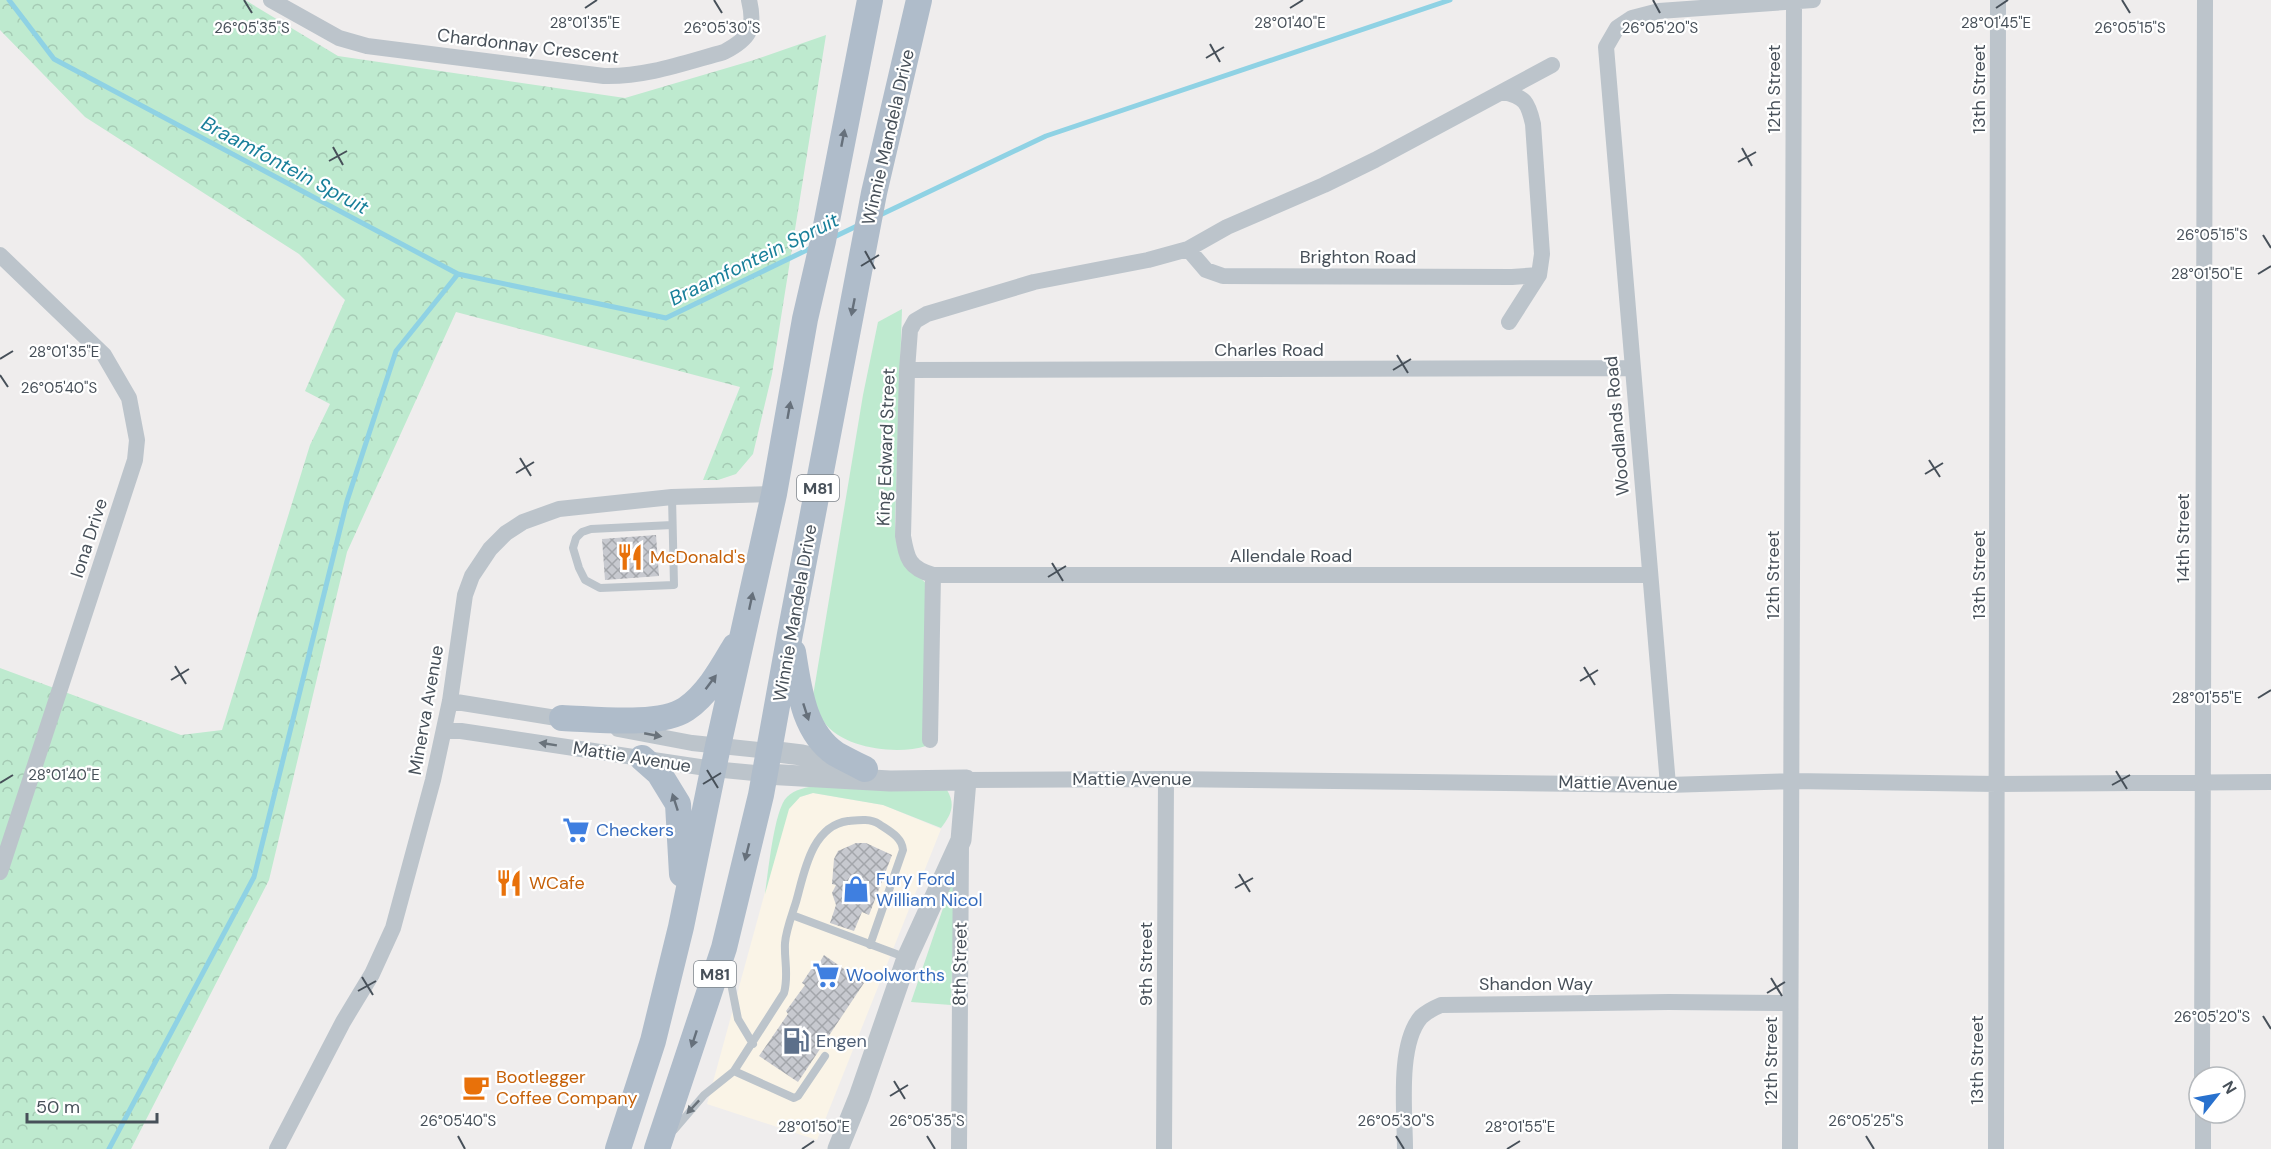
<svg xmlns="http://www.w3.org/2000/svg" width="2271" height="1149" viewBox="0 0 2271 1149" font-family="'DM Sans',sans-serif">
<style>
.commercial{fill:#faf4e7}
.grass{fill:#beeacf}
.forest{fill:url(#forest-crowns)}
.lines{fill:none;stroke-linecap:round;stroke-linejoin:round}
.stream{stroke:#8fd2e4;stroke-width:5}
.building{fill:url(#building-cross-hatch)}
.service{stroke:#bcc4cb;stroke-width:8}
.minor{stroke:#bcc4cb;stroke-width:16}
.tertiary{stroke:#bcc4cb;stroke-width:21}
.primary{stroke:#afbcca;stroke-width:26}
.oneway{fill:#66707b}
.oneway2{fill:#6a737b}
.ticks{fill:none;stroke:#475059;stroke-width:2}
.labels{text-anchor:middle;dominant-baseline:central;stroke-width:4.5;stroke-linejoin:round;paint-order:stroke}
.shield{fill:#fff;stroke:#7e848b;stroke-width:1.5}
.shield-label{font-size:16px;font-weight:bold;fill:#475059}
.street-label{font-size:18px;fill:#475059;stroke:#fff}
.food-label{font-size:18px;fill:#c56008;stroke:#fff;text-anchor:start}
.shop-label{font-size:18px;fill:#366cbe;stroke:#fff;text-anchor:start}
.service-label{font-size:18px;fill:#4e5e75;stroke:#fff;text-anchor:start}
.water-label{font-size:20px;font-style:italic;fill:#187f9a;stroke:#fff}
.ticks-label{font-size:15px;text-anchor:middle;fill:#475059;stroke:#fff;stroke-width:4.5;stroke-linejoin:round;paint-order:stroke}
</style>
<defs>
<pattern id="forest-crowns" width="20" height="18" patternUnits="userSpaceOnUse" patternTransform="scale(1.5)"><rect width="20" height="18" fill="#beeacf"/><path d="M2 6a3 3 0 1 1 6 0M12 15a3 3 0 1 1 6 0" fill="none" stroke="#a5cab4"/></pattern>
<pattern id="building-cross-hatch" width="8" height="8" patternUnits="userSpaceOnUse" patternTransform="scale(1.5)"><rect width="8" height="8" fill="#c7c9cf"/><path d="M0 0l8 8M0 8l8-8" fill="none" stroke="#a3a6ab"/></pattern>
</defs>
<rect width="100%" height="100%" fill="#efeded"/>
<path class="commercial" d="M813,793L883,805L941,829L817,1140L707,1104L785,819L789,808L800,797Z"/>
<path class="grass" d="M902,309L895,522L896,542L917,575L931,588L926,746C898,755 843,749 824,722C819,715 816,705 813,696L863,395L878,322Z
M817,786L947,790C956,805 951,815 941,828L883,805L813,793L800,797L789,809L765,894C768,874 774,809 787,797C795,789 807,787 817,786Z
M955,873L951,1005L911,1002Z"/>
<path class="forest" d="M0,0H245L338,56L625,98L754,60L826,35L772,374L753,454L736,474L718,480H703L740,387L456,312L347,552L269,880L131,1149H0V668L181,735L222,730L310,445L330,404L305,391L345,300L299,254L85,117L0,30Z"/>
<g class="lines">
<path class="stream" d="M9,0L54,59L458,274L666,318L813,247
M878,216L1046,136L1450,0
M832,238L859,225
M109,1149L254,877L347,501L396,351L458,274"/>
</g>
<path class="building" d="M656,535L659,576L605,580L602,539Z
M856,843H866L892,855L869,915L862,912L854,931L830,923L836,905L832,893L836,885L832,884L834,859L838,851Z
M824,955L864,983L798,1082L759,1056L788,1014L786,1011L805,985L802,983L812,968L818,965Z"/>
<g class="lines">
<path class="service" d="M672,497L674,585L600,588L585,580L579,568L573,548L576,538L582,532L591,529L672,525
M792,915L907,958
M727,963L738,1019L753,1044
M734,1071L794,1098L798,1096L825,1056
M674,1130L704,1095L734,1071L784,993C789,975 784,960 785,943C786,930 792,915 796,902C804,874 811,826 848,821C858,820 870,818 879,824C889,831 902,837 903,850L870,945"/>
<path class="minor" d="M271,0L339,38L367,46L604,76C646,77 684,63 724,52C749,39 756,29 749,0
M1552,65L1375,160L1324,185L1227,227L1188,249L1148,260L1034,282L927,314L915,321L910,330L907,370L903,536C907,559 909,568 933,575H1650
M1503,92C1525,97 1528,102 1533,124L1542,254L1539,275L1509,322
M1188,249L1206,270L1223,276L1512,277L1539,275
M0,255L104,355L129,398L137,440L135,460L0,872
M907,370L1632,368
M450,701L569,720
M618,729L692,743L769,751
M444,731H461L713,769L765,774
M930,740L933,575
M966,780L1166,779L1668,785L1792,781L1997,784L2271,782
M1668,785L1606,47L1617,28L1632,18L1659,11L1813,0
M2202,1077L2205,0
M2203,1113V1149
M277,1149L343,1022L372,974L393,928L433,780L450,701L465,595L472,576L490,549L506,533L523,522L559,509L672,497L774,494
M959,1149L961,844
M1164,1149L1166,779
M1405,1149C1405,1113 1397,1045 1421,1017C1427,1011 1434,1008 1441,1005L1669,1002L1790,1003
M1790,1149L1794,2
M1996,1149L1998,0"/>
<path class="tertiary" d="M769,751L802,755L849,765
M765,774L890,781L966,780
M838,1149L859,1097L907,958L961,840L966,780"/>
<path class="primary" d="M793,652C799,688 803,732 836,754C845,759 855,764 865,769
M562,718C595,719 659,727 686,709C708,694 722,668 735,646
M642,758L659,773L678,804L682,874
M618,1149L653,1041L681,927L718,746L774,494L805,319L823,241L870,0
M657,1149L724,948L761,795L790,634L874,193L919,0"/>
</g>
<defs><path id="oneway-solid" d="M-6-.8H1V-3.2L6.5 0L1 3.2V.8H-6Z" transform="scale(1.5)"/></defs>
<g class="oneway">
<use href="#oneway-solid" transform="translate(843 138) rotate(-79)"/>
<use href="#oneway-solid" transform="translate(853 307) rotate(101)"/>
<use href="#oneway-solid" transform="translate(789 410) rotate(-80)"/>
<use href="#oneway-solid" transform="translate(751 601) rotate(-78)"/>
<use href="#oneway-solid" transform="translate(711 682) rotate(-53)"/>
<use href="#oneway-solid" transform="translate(806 712) rotate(72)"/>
<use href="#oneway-solid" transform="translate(675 802) rotate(-108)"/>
<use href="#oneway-solid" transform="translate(747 852) rotate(104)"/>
<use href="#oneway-solid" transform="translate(694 1039) rotate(108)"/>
</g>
<g class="oneway2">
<use href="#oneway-solid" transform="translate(653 735) rotate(11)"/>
<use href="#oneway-solid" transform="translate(548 744) rotate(-171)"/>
<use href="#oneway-solid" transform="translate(693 1107) rotate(133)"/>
</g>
<path class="ticks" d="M244,0L252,13M714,0L722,13M1653,0L1660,13M2122,0L2130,13M585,8L597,0M1290,8L1303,0M1996,8L2008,0M1210,44L1220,62M1206,58L1224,47M333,147L343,165M1742,148L1752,166M329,161L347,151M1738,162L1756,152M2263,235L2271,248M865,251L875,269M861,266L879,255M2258,274L2271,266M1397,355L1408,373M0,359L13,351M1393,370L1411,359M0,375L8,387M520,458L531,476M1929,460L1940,477M516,473L534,462M1925,474L1943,463M1052,563L1063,581M1048,577L1066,566M175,666L186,684M1584,667L1595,685M171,680L189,669M1580,681L1598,670M2258,698L2271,690M707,770L718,788M2116,771L2127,789M0,783L13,775M703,784L721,773M2112,785L2130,775M1239,874L1250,892M1235,888L1253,878M362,977L373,995M1771,978L1782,996M358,991L376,981M1767,993L1785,982M2263,1016L2271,1029M894,1081L905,1099M890,1096L908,1085M458,1136L465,1149M927,1136L935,1149M1396,1136L1404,1149M1866,1136L1874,1149M802,1149L814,1141M1507,1149L1520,1141"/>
<defs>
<symbol id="restaurant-bare" viewBox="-9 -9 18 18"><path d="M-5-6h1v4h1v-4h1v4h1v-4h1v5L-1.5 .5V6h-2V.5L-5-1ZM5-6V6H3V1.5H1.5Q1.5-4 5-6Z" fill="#e8710a" stroke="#fff" stroke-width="2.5" paint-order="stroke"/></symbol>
<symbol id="supermarket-bare" viewBox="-9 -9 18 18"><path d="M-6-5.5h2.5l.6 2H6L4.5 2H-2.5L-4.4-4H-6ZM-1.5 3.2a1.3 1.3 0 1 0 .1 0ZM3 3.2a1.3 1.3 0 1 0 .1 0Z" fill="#3f7fe0" stroke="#fff" stroke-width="2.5" paint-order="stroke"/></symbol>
<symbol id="shop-bare" viewBox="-9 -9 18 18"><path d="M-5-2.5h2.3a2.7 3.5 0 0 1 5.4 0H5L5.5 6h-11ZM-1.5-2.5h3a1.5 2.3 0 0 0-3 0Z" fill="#3f7fe0" stroke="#fff" stroke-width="2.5" paint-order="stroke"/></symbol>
<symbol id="fuel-bare" viewBox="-9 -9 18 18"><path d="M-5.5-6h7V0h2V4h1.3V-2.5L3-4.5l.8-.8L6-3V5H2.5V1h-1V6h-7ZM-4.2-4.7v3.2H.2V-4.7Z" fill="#5c6f8a" stroke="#fff" stroke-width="2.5" paint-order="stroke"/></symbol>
<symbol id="cafe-bare" viewBox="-9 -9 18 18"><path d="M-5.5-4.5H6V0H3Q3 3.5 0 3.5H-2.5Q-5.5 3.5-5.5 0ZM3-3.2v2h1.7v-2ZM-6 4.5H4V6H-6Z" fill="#e8710a" stroke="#fff" stroke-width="2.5" paint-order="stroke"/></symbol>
</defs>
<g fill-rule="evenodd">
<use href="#restaurant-bare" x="611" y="538" width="38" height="38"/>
<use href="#supermarket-bare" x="557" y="811" width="38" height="38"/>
<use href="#restaurant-bare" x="490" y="864" width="38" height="38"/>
<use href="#shop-bare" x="837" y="870" width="38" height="38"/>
<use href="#supermarket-bare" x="807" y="956" width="38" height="38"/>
<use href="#fuel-bare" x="777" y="1022" width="38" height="38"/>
<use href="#cafe-bare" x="457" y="1068" width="38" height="38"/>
</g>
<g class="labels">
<g class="shield">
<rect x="797" y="475" width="42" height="26" rx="4.5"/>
<rect x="694" y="961" width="42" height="26" rx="4.5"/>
</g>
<g class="shield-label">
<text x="818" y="488">M81</text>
<text x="715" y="974">M81</text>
</g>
<g class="street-label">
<text transform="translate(528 46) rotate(7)">Chardonnay Crescent</text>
<text transform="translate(1774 89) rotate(-90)">12th Street</text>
<text transform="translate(1979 89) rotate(-90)">13th Street</text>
<text transform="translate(888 137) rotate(-77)">Winnie Mandela Drive</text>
<text x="1358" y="257">Brighton Road</text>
<text x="1269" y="350">Charles Road</text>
<text transform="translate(1617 426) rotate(-95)">Woodlands Road</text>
<text transform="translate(886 447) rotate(-88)">King Edward Street</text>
<text transform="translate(89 538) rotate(-72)">Iona Drive</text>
<text transform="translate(2183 538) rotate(-90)">14th Street</text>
<text x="1291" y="556">Allendale Road</text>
<text transform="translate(1773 575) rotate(-90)">12th Street</text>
<text transform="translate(1979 575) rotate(-90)">13th Street</text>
<text transform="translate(795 613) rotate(-80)">Winnie Mandela Drive</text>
<text transform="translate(426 710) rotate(-80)">Minerva Avenue</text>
<text transform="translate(632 757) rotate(9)">Mattie Avenue</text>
<text x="1132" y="779">Mattie Avenue</text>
<text transform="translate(1618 783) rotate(1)">Mattie Avenue</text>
<text transform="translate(960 964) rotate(-89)">8th Street</text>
<text transform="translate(1146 964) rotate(-90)">9th Street</text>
<text x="1536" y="984">Shandon Way</text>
<text transform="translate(1977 1060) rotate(-90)">13th Street</text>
<text transform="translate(1771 1061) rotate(-90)">12th Street</text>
</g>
<g class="food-label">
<text x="650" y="557">McDonald's</text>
<text x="529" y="883">WCafe</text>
<text x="496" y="1077">Bootlegger<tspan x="496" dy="21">Coffee Company</tspan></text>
</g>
<g class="shop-label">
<text x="596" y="830">Checkers</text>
<text x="876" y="879">Fury Ford<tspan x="876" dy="21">William Nicol</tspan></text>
<text x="846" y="975">Woolworths</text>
</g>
<g class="service-label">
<text x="816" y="1041">Engen</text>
</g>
<g class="water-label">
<text transform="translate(285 165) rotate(28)">Braamfontein Spruit</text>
<text transform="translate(754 259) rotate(-26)">Braamfontein Spruit</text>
</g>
</g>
<g class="ticks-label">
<text x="585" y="28">28°01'35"E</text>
<text x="1290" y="28">28°01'40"E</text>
<text x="1996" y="28">28°01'45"E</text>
<text x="252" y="33">26°05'35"S</text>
<text x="722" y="33">26°05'30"S</text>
<text x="1660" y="33">26°05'20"S</text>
<text x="2130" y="33">26°05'15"S</text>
<text x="2212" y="240">26°05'15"S</text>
<text x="2207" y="279">28°01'50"E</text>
<text x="64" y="357">28°01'35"E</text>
<text x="59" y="393">26°05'40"S</text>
<text x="2207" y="703">28°01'55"E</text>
<text x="64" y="780">28°01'40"E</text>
<text x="2212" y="1022">26°05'20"S</text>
<text x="458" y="1126">26°05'40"S</text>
<text x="927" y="1126">26°05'35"S</text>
<text x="1396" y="1126">26°05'30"S</text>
<text x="1866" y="1126">26°05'25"S</text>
<text x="814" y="1132">28°01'50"E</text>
<text x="1520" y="1132">28°01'55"E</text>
</g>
<g transform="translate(2217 1095) rotate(59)"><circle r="28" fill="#ffffff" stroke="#b5b9bd" stroke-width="1.5"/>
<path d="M0-4.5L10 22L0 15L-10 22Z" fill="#2871ce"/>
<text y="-9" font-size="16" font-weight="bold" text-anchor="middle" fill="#475059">N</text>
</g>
<path d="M27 1113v9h130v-9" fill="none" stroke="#475059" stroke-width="3"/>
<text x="36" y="1113" font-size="18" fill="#475059" stroke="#ffffff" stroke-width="4.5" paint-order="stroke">50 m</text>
</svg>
